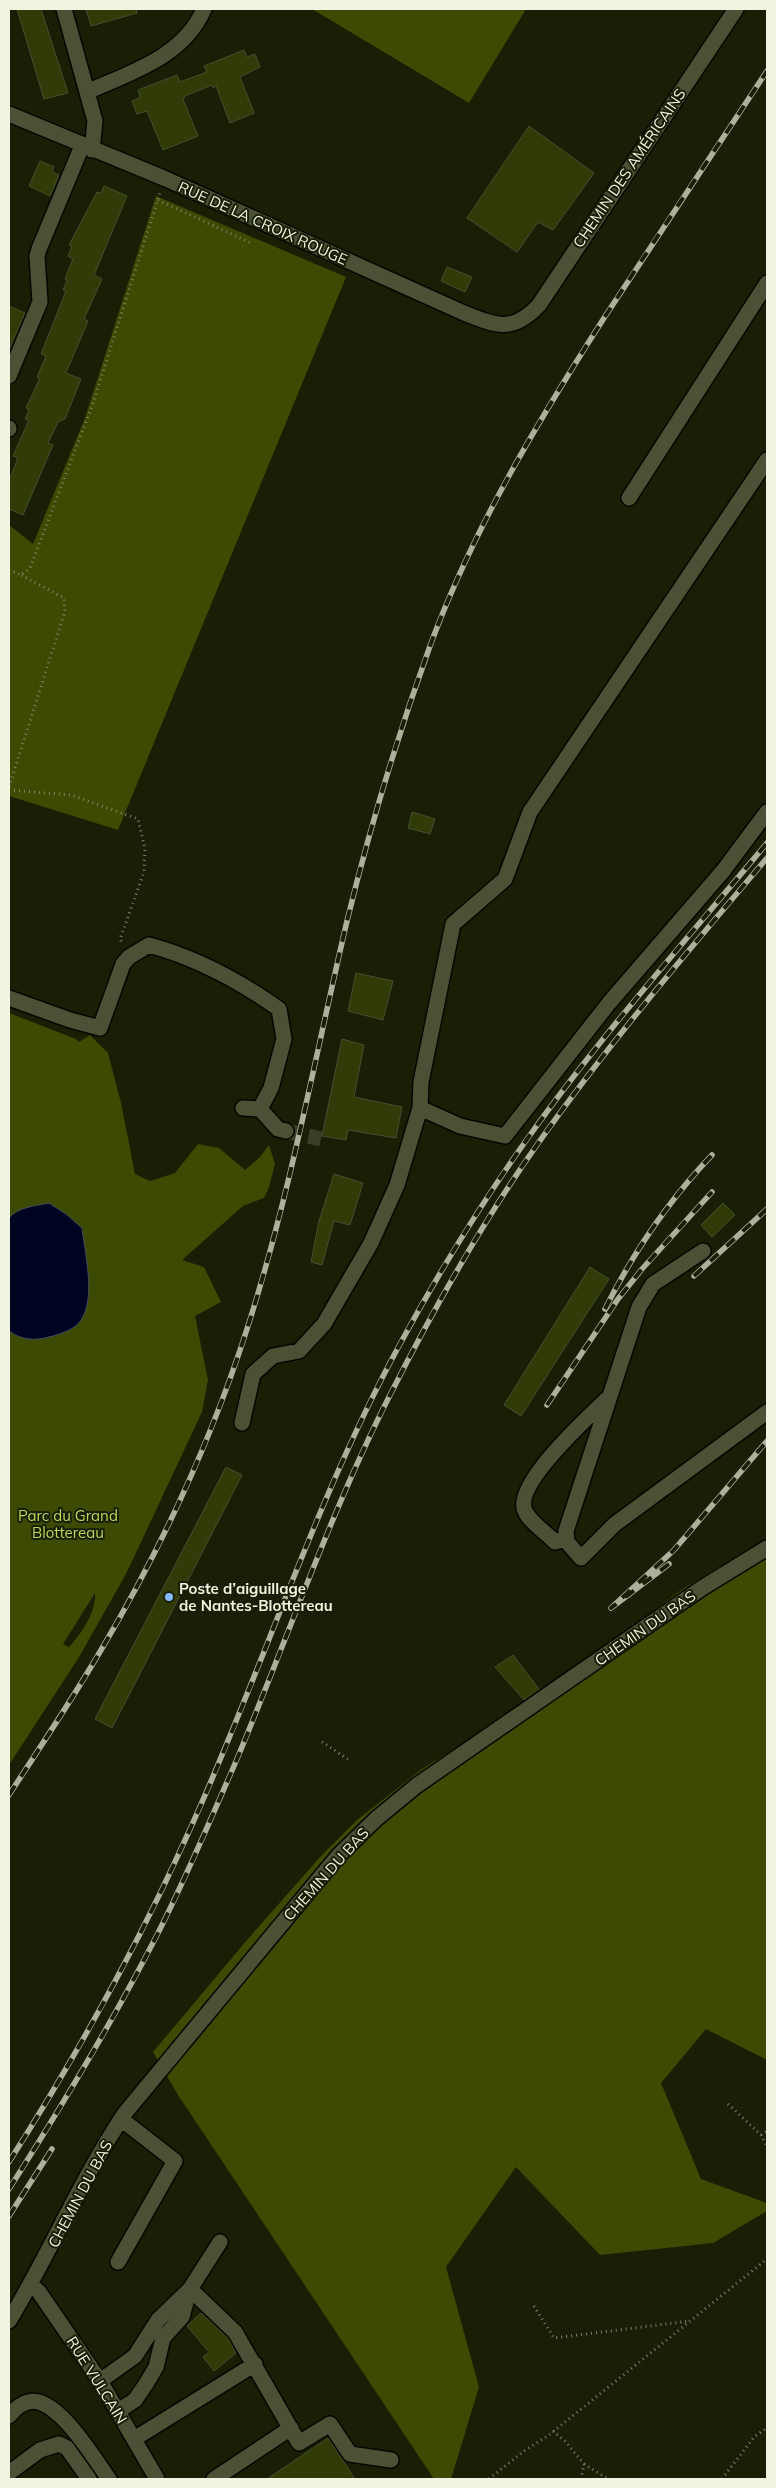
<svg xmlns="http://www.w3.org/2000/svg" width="776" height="2488" viewBox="0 0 776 2488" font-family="Mulish,sans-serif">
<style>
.green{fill:#3d4a02;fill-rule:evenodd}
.water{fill:#000423;stroke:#484c5d}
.building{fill:#313b07;stroke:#464e32}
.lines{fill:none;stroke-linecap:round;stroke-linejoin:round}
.minor-tunnel{stroke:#393f26;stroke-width:15;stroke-dasharray:15 8;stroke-linecap:butt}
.minor-casing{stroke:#050800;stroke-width:18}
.path{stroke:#7c826c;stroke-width:3;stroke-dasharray:1 4;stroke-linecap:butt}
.minor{stroke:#4a5135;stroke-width:15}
.rail-casing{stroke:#acb19d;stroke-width:5.5}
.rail{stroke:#191f05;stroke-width:4;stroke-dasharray:11;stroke-linecap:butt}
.poi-dot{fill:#86bbfb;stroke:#191f05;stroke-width:2}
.labels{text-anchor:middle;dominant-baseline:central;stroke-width:4;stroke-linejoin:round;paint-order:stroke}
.street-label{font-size:15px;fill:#eff4e3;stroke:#191f05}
.park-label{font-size:15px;fill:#bad65c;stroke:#191f05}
.poi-label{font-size:15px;font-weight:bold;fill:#eff4e3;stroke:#191f05;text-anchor:start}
</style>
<rect width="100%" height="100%" fill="#191f05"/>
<path class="green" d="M312,9H526L469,103Z
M156,196L346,277L118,830L9,796V525L33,544L85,418Z
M9,1013L76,1039L79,1042L90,1035L108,1053L121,1103L135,1174L150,1181L175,1173L198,1144L219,1148L245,1170L260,1157L269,1145L275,1164L269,1187L264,1198L243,1206L182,1260L204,1267L221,1302L195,1316L208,1380L202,1412L126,1574L79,1657L9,1765ZM95,1593C96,1612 82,1633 69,1647L63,1644Z
M767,1538V2060L706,2029L661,2083L701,2179L767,2203V2211L713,2243L600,2255L516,2167L446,2267L479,2387L451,2479H434L178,2095L153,2052L247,1940L321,1856L357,1820L422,1769L494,1724L577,1667L684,1588Z"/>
<path class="water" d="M49,1203L66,1214L82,1228C85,1254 98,1305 77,1325C70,1331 57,1335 49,1337C34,1341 21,1340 9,1331V1218C18,1207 35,1206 49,1203Z"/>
<path class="building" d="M17,9H41L68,93L44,99Z
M86,9H136L137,13L91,26Z
M244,50L247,57L255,54L260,67L240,77L254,113L230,123L216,86L213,88L212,85L185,96L183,99L198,136L163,150L147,111L137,114L132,101L140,98L138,90L177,75L180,82L207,72L204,66Z
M529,126L594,173L553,230L538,222L517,252L467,218Z
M40,161L54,167L52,172L59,175L50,196L29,186Z
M104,186L127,196L94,275L102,279L84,319L88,321L66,373L81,379L65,419L58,422L48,443L53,445L23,515L9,509V481L18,458L13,456L29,420L25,419L29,410L26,408L40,378L37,377L46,356L41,354L66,291L63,290L67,280L65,279L73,259L68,256L72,246L69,245L97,192L101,193Z
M447,267L472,277L465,292L441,281Z
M9,306L25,313L9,350Z
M412,812L435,819L430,834L408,828Z
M356,973L393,981L383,1020L348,1011Z
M342,1039L364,1045L354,1097L402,1107L396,1138L348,1130L346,1140L322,1136Z
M334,1174L363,1183L350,1225L334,1221L322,1265L311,1262L319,1221Z
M723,1203L735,1215L712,1237L701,1225Z
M590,1267L609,1279L521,1416L504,1405Z
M226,1467L242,1475L112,1728L95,1719Z
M513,1655L539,1689L524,1700L495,1667Z
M201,2313L228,2338L236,2353L214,2371L203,2357L209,2352L187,2326Z
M328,2438L355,2479H267Z"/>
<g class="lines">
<path class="minor-tunnel" d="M286,1131L321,1139"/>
<defs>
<path id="minor" d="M64,9L95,121L92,150
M89,91C132,72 184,56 204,9
M9,114L166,179L464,313C497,326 513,333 539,305L736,9
M9,376L40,302L37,256L39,249L82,146
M9,428V429
M767,460L530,812L505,879L453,924L421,1082L420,1108L460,1126L505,1136L609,1003L723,871L767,812
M629,498L767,283
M9,998L70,1020L100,1028L123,964L129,957L149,945C197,958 238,980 279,1009L284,1039L271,1088L260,1109L243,1108
M260,1109L278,1129L286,1131
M703,1251L653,1284L639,1307L566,1531L567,1542L581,1558L615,1524L767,1412
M242,1423L253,1374L273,1356L299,1351L324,1324L371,1243L397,1185L420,1108
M566,1539L555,1542C546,1532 527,1521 524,1508C518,1481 588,1417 607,1399
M118,2262L175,2161L121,2119
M31,2284L39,2292L100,2381L157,2479
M190,2289L235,2332L299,2443L330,2424L350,2454L391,2460
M9,2321C50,2253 81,2179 125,2113L338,1856L376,1819L416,1786L702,1588L767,1548
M100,2381L135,2356L158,2320L190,2289L220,2242
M118,2411L135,2400L146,2384L156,2367L163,2338L182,2317L189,2291
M9,2416C16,2407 27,2399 39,2402C65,2410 94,2458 109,2479
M134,2439L255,2364
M9,2473L40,2450L59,2444L67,2448L89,2479
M214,2479L291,2428"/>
</defs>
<use href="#minor" class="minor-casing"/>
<path class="path" d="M158,200L253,244
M9,570L21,575L30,568L92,406L160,193
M9,787L65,611L64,598L21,575
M9,790L71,795L138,819L145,849L144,872L120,939L122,943
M322,1742L349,1760
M728,2104L761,2135L767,2146
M761,2135L767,2131
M534,2306L554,2338L690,2321
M553,2431L565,2441L584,2464L581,2479
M584,2464L608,2479
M489,2479L524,2451L549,2435L767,2259
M722,2479L754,2437L767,2428"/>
<use href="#minor" class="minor"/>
<defs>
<path id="rail" d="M694,1276L767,1209
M605,1309C633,1253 669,1200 712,1155
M547,1405L618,1299L642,1269L712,1192
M669,1564L611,1608L674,1550L767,1441
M9,1795C40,1747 72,1700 101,1650C161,1549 211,1441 247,1329C290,1195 315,1057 347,921C370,827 397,737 430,646C473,529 537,423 604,318C658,235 713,153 767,71
M9,2162C75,2058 135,1951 186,1838C261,1675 314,1502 400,1344C439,1272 482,1202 530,1135C603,1033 687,939 767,843
M9,2189C62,2106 112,2023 157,1935C185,1880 209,1823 234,1766C286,1643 329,1515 390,1395C434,1308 483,1221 539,1142C609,1043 689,950 767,858
M9,2216L52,2149"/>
</defs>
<use href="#rail" class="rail-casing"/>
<use href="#rail" class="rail"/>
</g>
<circle class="poi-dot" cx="169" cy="1597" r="5"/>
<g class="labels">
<g class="street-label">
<text transform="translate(629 168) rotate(-56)">CHEMIN DES AMÉRICAINS</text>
<text transform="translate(263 223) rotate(24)">RUE DE LA CROIX ROUGE</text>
<text transform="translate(645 1628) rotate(-35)">CHEMIN DU BAS</text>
<text transform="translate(326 1874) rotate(-48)">CHEMIN DU BAS</text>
<text transform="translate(80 2194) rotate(-62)">CHEMIN DU BAS</text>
<text transform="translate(97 2380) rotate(58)">RUE VULCAIN</text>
</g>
<g class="park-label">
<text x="68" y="1515">Parc du Grand<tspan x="68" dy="17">Blottereau</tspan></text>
</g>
<g class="poi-label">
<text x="179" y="1588">Poste d’aiguillage<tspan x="179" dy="17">de Nantes-Blottereau</tspan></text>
</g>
</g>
<rect width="776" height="2488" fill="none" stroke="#eff4e3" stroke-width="20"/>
</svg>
